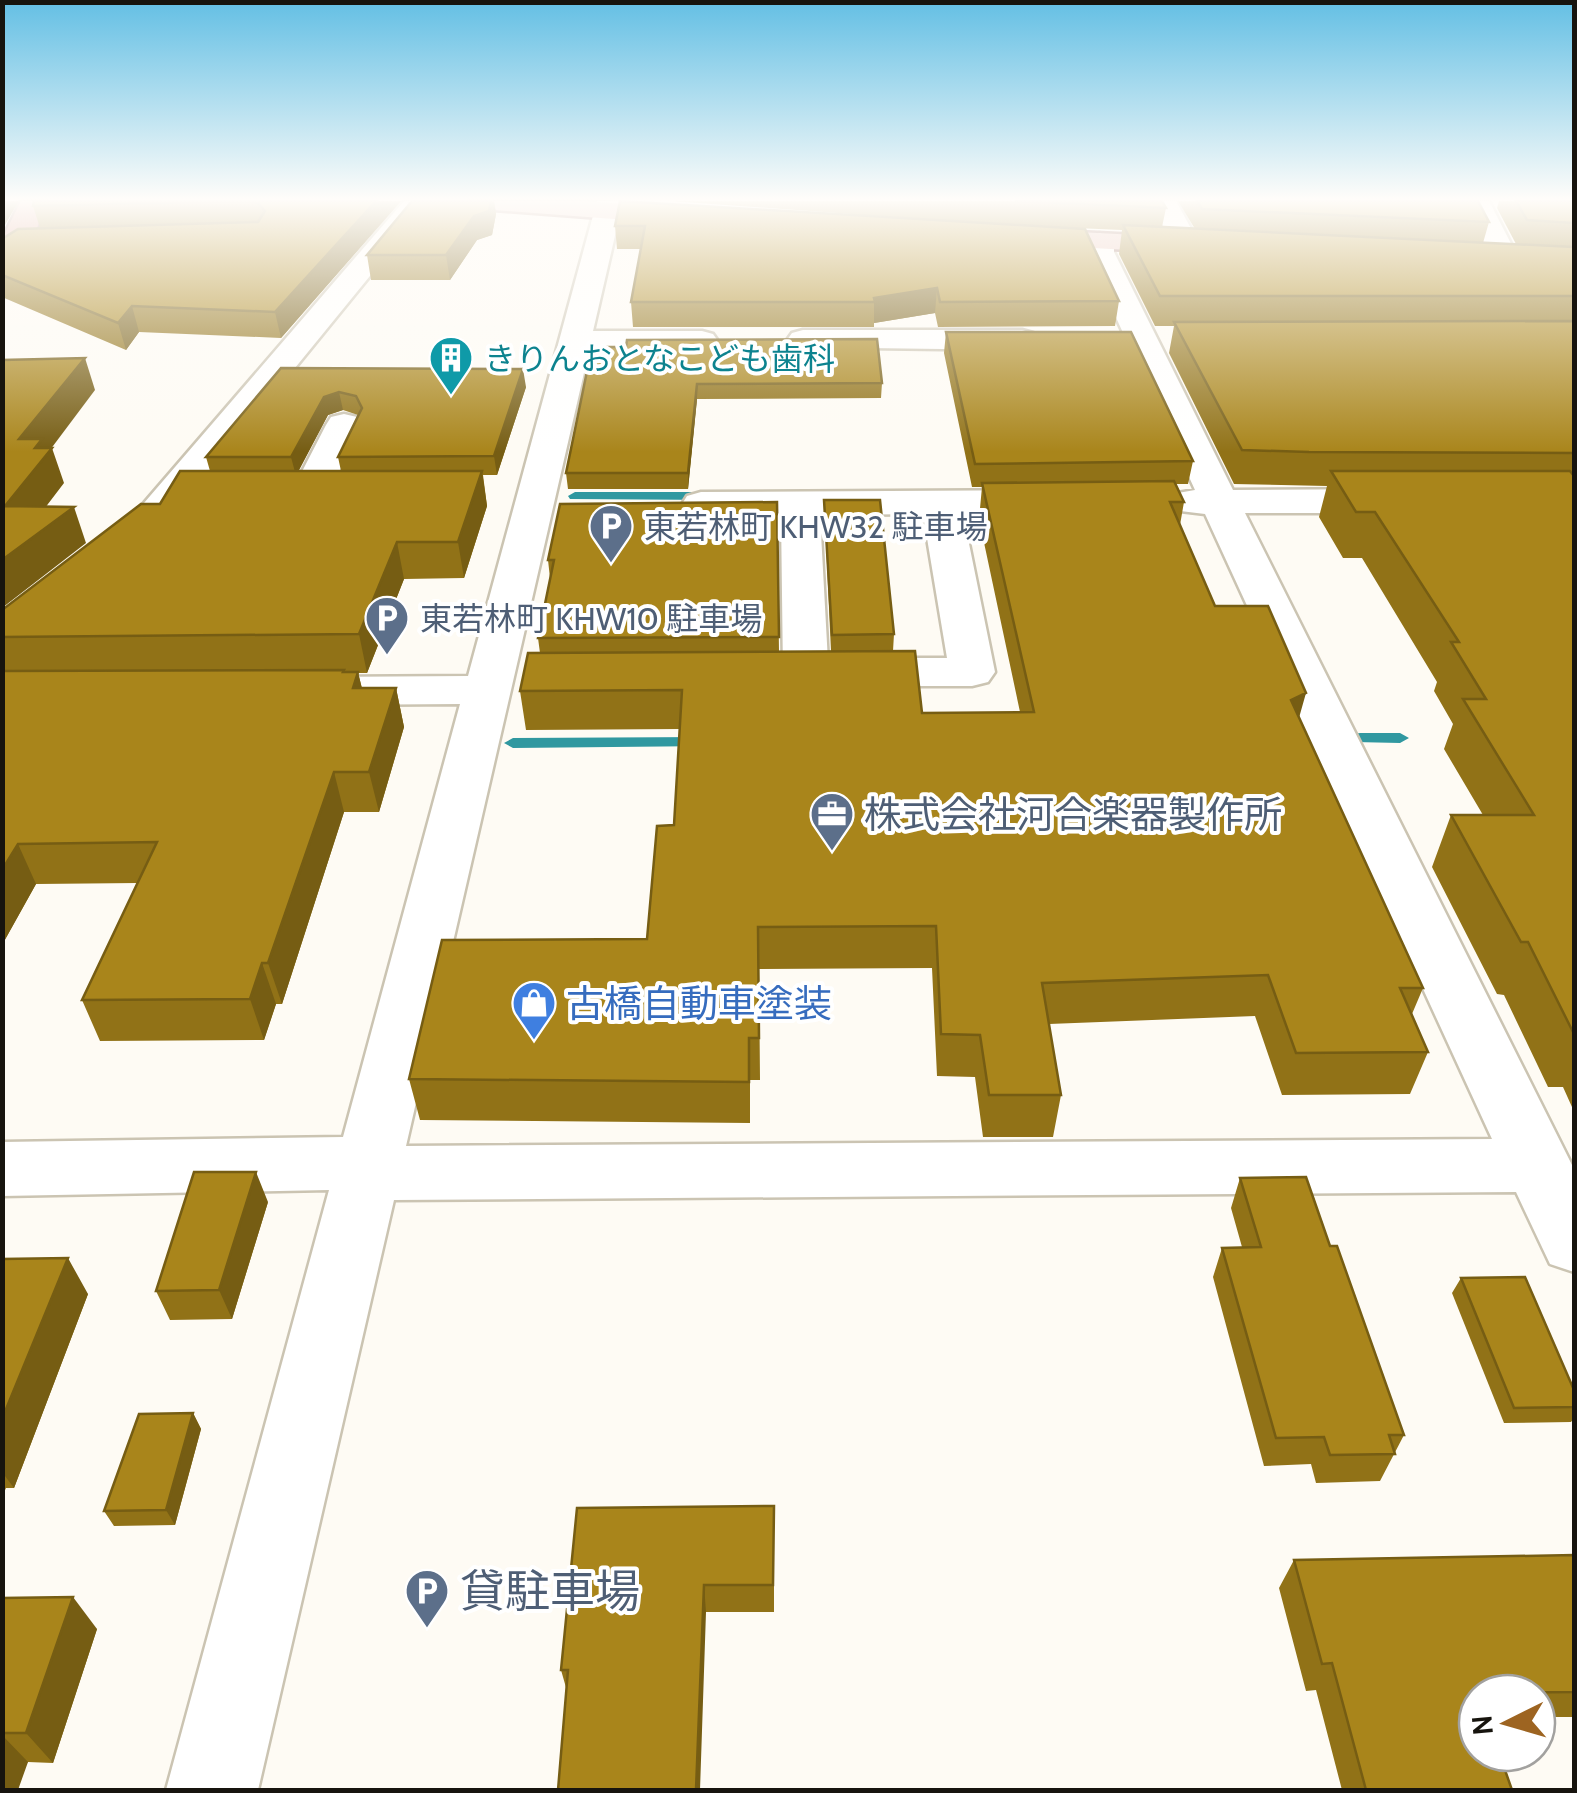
<svg xmlns="http://www.w3.org/2000/svg" width="1577" height="1793" viewBox="0 0 1577 1793" font-family="Cabin,'Noto Sans JP',sans-serif">
<style>
.lines{fill:none;stroke-linecap:round;stroke-linejoin:round}
.stream{fill:#3098a0;fill-rule:evenodd}
.minor-casing{stroke:#cbc4b2;stroke-width:5}
.major-casing{stroke:#905f54;stroke-width:5}
.highway-casing{stroke:#905f54;stroke-width:5}
.minor{fill:#fff;fill-rule:evenodd}
.major{fill:#e3b8af;fill-rule:evenodd}
.highway{fill:#d1887a;fill-rule:evenodd}
.wall{fill:#917217;fill-rule:evenodd}
.shaded-wall{fill:#765d13}
.building{fill:#a9851b;stroke:#765d13;stroke-width:2.5}
.labels{text-anchor:middle;dominant-baseline:central;stroke-width:8;stroke-linejoin:round;paint-order:stroke}
.far-culture-label{font-size:32px;fill:#0d838f;stroke:#fff;text-anchor:start}
.far-service-label{font-size:32px;fill:#4e5e75;stroke:#fff;text-anchor:start}
.service-label{font-size:38px;fill:#4e5e75;stroke:#fff;text-anchor:start}
.shop-label{font-size:38px;fill:#366cbe;stroke:#fff;text-anchor:start}
.near-service-label{font-size:45px;fill:#4e5e75;stroke:#fff;text-anchor:start}
</style>
<rect width="100%" height="100%" fill="#fefbf4"/>
<g class="lines">
<path class="stream" d="M575,492H713L720,496L713,500L570,499L568,496Z
M1360,733H1400L1409,738L1400,743L1354,742L1351,738L1354,734Z
M706,737L712,738L715,742L712,746L513,748L504,743L513,738Z"/>
<defs>
<path id="minor" d="M404,201H431L172,519C157,532 148,537 128,532L122,524L144,503Z
M597,201H623L593,331H702L713,334L718,341L713,348L702,351H589L406,1146L1492,1139L1205,514L1172,510L1167,502L1172,494L1195,490L1086,252L1090,235L1100,233L1114,241V252L1233,490L1395,489L1409,493L1414,501L1409,509L1395,513H1245L1572,1165L1574,1272L1550,1264L1516,1192L394,1200L258,1790H166L329,1190L2,1196V1142L343,1137L460,704L320,705L304,701L297,691L304,681L320,677L468,676Z
M1150,201H1176L1200,245L1196,251H1176Z
M1463,201H1489L1520,261L1516,267H1496Z
M803,330H1022L1033,333L1038,340L1033,347L1022,350L792,347L787,340L792,333Z
M344,414L357,417L362,425L330,491L325,499L311,502L297,499L292,491L326,425L331,417Z
M1055,490L1069,494L1074,502L1069,510L963,514L995,672L988,682L972,686H844L825,678L806,687L790,683L783,673L781,515L687,512L682,504L687,496L701,492ZM923,514L947,658H844L828,662L820,515Z"/>
<path id="major" d="M468,201H585L693,209L707,217L693,225L481,209Z
M1018,229L1197,238L1207,240L1211,246L1207,252L1197,254L1008,243L1004,237Z"/>
<path id="highway" d="M21,201H47C39,224 28,260 2,266V239Z"/>
</defs>
<use href="#minor" class="minor-casing"/>
<use href="#major" class="major-casing"/>
<use href="#highway" class="highway-casing"/>
<use href="#minor" class="minor"/>
<use href="#major" class="major"/>
<use href="#highway" class="highway"/>
</g>
<path class="wall" d="M34,201H401L281,338L139,332L126,350L2,297V239L40,228L33,206Z
M412,201H494L496,214L492,235L477,240L450,280H371L367,255Z
M671,201H1162L1166,208L1162,227L1195,229L1178,201H1478L1489,222L1483,243L1516,244L1497,208L1499,201H1574V1107H1572L1563,1087H1548L1504,995L1497,994L1432,867L1451,815H1483L1444,749L1453,724L1434,691L1437,682L1362,558H1343L1319,517L1327,486L1234,484L1169,353L1174,326H1155L1119,254L1122,230L1053,227L1119,301L1115,326L938,327L935,313L874,323V327H633L631,302L641,249H617L615,226L851,214Z
M946,332L1193,461L1188,484H1175L1184,502L1180,525L1215,606L1299,718L1423,988L1412,1014L1428,1052L1410,1094L1282,1095L1255,1016L1049,1024L1061,1095L1053,1137H983L975,1077L937,1076L932,968L759,969L760,1080H750V1123L420,1120L409,1079L647,939L674,825L680,729L526,730L520,691L540,653L538,638L550,578L548,560L777,502L779,652L831,651L824,500L894,634L893,651L922,713L1020,712L979,519L982,487H972L944,353Z
M626,347L882,383L881,398L697,399L688,489H568L566,473Z
M281,368L526,387L497,475H483L487,506L464,578L404,579L367,673H358L362,688H396L404,727L379,812H344L282,1004H276L264,1040L100,1041L82,1000L138,883L36,884L2,945V610L210,471L206,457ZM343,410L358,415L338,457L341,471H298L328,415Z
M1240,1178L1330,1246L1404,1435L1380,1481L1316,1483L1311,1464L1264,1466L1213,1277L1222,1248L1242,1247L1231,1208Z
M268,1202L232,1319L170,1320L156,1291Z
M2,1259L88,1294L14,1488H6L2,1497Z
M1461,1278L1574,1390V1418L1571,1422L1504,1423L1452,1293Z
M193,1413L201,1429L175,1525L114,1526L104,1511Z
M774,1506V1612H706L567,1691L561,1670Z
M1574,1555V1717H1537V1693H1477L1512,1790H1342L1316,1690L1306,1691L1279,1588L1294,1560Z
M2,1598L97,1629L53,1763L28,1762L2,1790Z"/>
<path class="shaded-wall" d="M2,201H19L2,230Z
M376,201H401L281,338L275,312Z
M491,201H494L496,214L492,235L477,240L450,280L446,255L474,216Z
M937,288L935,313L874,323V298Z
M132,306L139,332L126,350L118,323Z
M85,358L95,390L47,454L52,448L64,483L19,542L5,506L19,439Z
M523,369L526,387L497,475L494,456Z
M697,384V399L688,489V473Z
M339,392L343,410L328,415L296,476L291,457L324,397Z
M482,471L487,506L464,578L458,542Z
M74,507L86,543L2,608V560Z
M397,542L404,579L367,673L359,634Z
M358,672L367,711L353,688Z
M396,688L404,727L379,812L369,772Z
M1306,693L1295,732L1291,700Z
M334,772L344,812L282,1004L268,963Z
M18,844L36,884L2,945V870Z
M262,963L276,1004L264,1040L250,999Z
M256,1172L268,1202L232,1319L219,1290Z
M68,1258L88,1294L14,1488L2,1472V1419Z
M193,1413L201,1429L175,1525L166,1510Z
M704,1585L706,1612L700,1790H696Z
M73,1597L97,1629L53,1763L26,1733Z
M2,1735L28,1762L18,1790H2Z"/>
<path class="building" d="M34,201H376L275,312L132,306L118,323L2,275V239L18,229L258,222L265,211L258,203L247,201L33,206Z
M412,201H491L489,211L474,216L446,255H367Z
M620,201L1085,229L1119,301L940,302L937,288L874,298L875,302H631L645,226H615Z
M1015,201H1162L1166,208Z
M1197,201H1478L1489,222L1202,209Z
M1516,201H1574V223L1527,220Z
M1123,225L1574,247V296H1160Z
M1574,321V453L1309,452L1242,450L1174,322Z
M946,332H1131L1193,461L975,464Z
M877,339L882,383L697,384L688,473H566L592,347H626L627,340Z
M85,358L19,439H42L35,448H52L5,506L74,507L2,560V360Z
M281,368L523,369L494,456L338,457L362,408L356,396L339,392L324,397L291,457H206Z
M180,471H482L458,542H397L359,634L2,637V610L141,504H160Z
M1331,471H1570L1574,476V1034L1528,942H1521L1451,815H1534L1463,699H1486L1451,642H1459L1375,512H1356Z
M1174,481L1184,502H1170L1215,606H1268L1306,693L1291,700L1423,988H1400L1428,1052L1296,1053L1268,975L1042,983L1061,1095H989L980,1035L941,1034L936,926L758,927L759,1038H749V1082L409,1079L442,940L647,939L657,826L674,825L682,690L520,691L528,653L915,651L922,713L1034,712L982,483Z
M824,500H880L894,634L832,635Z
M777,502L779,637L538,638L554,560H548L560,504Z
M344,670L343,672H358L353,688H396L369,772H334L268,963H262L250,999L82,1000L157,842L18,844L2,870V671Z
M194,1172H256L219,1290L156,1291Z
M1306,1177L1330,1246H1337L1404,1435H1389L1395,1454L1330,1455L1324,1437L1276,1438L1222,1248L1261,1247L1240,1178Z
M68,1258L2,1419V1259Z
M1525,1277L1574,1390V1407L1514,1408L1461,1278Z
M193,1413L166,1510L104,1511L139,1414Z
M774,1506L773,1585H704L696,1790H558L568,1670H561L577,1508Z
M1574,1555V1692L1477,1693V1753H1499L1512,1790H1366L1332,1663L1322,1664L1294,1560Z
M73,1597L26,1733H2V1598Z"/>
<linearGradient id="sky" x2="0" y2="1"><stop stop-color="#63bfe4"/><stop offset="0.44" stop-color="#fffdfa"/><stop offset="1" stop-color="#fffdfa" stop-opacity="0"/></linearGradient>
<rect width="1577" height="452" fill="url(#sky)"/>
<defs>
<symbol id="building-pin" viewBox="-11 -11 22 30"><path d="M0 17L-7.5 6A9.5 9.5 0 1 1 7.5 6Z" fill="#0f9aa8" stroke="#fff"/><path d="M-4-6H4V6H1V3H-1V6H-4ZM-2.5-4.3h1.7v1.8h-1.7ZM.8-4.3h1.7v1.8H.8ZM-2.5-1h1.7V.8h-1.7ZM.8-1h1.7V.8H.8Z" fill="#fff"/></symbol>
<symbol id="parking-pin" viewBox="-11 -11 22 30"><path d="M0 17L-7.5 6A9.5 9.5 0 1 1 7.5 6Z" fill="#5c6f8a" stroke="#fff"/><path d="M-3.5-5.5H1a3.5 3.5 0 0 1 0 7H-1V5.5H-3.5ZM-1-3.4V-.6H.8a1.4 1.4 0 0 0 0-2.8Z" fill="#fff"/></symbol>
<symbol id="office-pin" viewBox="-11 -11 22 30"><path d="M0 17L-7.5 6A9.5 9.5 0 1 1 7.5 6Z" fill="#5c6f8a" stroke="#fff"/><path d="M-6-3h4V-5.5h4V-3h4V5H-6ZM-1-4.5V-3h2v-1.5ZM-6 0V1H6V0Z" fill="#fff"/></symbol>
<symbol id="shop-pin" viewBox="-11 -11 22 30"><path d="M0 17L-7.5 6A9.5 9.5 0 1 1 7.5 6Z" fill="#3f7fe0" stroke="#fff"/><path d="M-5-2.5h2.3a2.7 3.5 0 0 1 5.4 0H5L5.5 6h-11ZM-1.5-2.5h3a1.5 2.3 0 0 0-3 0Z" fill="#fff"/></symbol>
</defs>
<g fill-rule="evenodd">
<use href="#building-pin" x="426" y="333" width="50" height="68"/>
<use href="#parking-pin" x="586" y="501" width="50" height="68"/>
<use href="#parking-pin" x="362" y="593" width="50" height="68"/>
<use href="#office-pin" x="807" y="789" width="50" height="68"/>
<use href="#shop-pin" x="509" y="978" width="50" height="68"/>
<use href="#parking-pin" x="402" y="1566" width="50" height="68"/>
</g>
<g class="labels">
<g class="far-culture-label">
<text x="484" y="358">きりんおとなこども歯科</text>
</g>
<g class="far-service-label">
<text x="644" y="526">東若林町 KHW32 駐車場</text>
<text x="420" y="618">東若林町 KHW10 駐車場</text>
</g>
<g class="service-label">
<text x="864" y="814">株式会社河合楽器製作所</text>
</g>
<g class="shop-label">
<text x="566" y="1003">古橋自動車塗装</text>
</g>
<g class="near-service-label">
<text x="460" y="1591">貸駐車場</text>
</g>
</g>
<rect width="1577" height="1793" fill="none" stroke="#17140e" stroke-width="10"/>
<g transform="translate(1507 1723) rotate(265)"><circle r="48" fill="#ffffff" stroke="#a2a19f" stroke-width="2.5"/>
<path d="M0-8L18 38L0 25L-18 38Z" fill="#9d6421"/>
<text y="-15" font-size="28" font-weight="bold" text-anchor="middle" fill="#17140e">N</text>
</g>
</svg>
